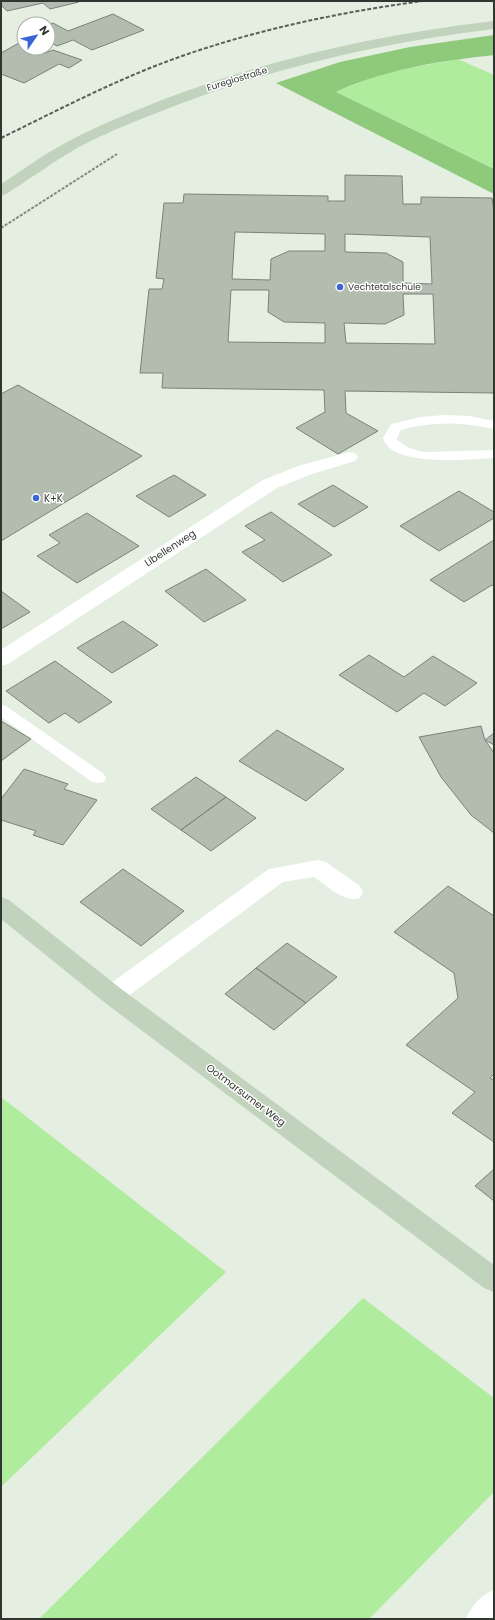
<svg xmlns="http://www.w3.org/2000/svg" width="495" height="1620" viewBox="0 0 495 1620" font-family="Poppins,sans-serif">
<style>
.green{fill:#b0ec9d}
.forest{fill:#8fca7c}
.building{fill:#b2bcaf;stroke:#798377;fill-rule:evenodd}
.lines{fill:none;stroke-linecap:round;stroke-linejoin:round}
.path{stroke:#838a81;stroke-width:2;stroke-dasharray:3 1.5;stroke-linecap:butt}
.lane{fill:#fff;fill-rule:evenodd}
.street{fill:#fff;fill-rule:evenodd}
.secondary{fill:#c2d3bd;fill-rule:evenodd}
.rail{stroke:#595e57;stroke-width:2;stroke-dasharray:4 2;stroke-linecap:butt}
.poi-dot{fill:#3965d6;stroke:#fff;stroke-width:1.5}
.labels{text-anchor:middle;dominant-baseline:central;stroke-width:3;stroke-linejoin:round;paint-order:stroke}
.far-street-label{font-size:9px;fill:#323631;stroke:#fff}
.far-poi-label{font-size:9px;fill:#323631;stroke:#fff;text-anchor:start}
.poi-label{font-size:10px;fill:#323631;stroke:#fff;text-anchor:start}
.street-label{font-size:10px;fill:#323631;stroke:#fff}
</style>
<rect width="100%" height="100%" fill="#e4eee1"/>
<path class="green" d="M458,59L494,75V169L336,92L383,73Z
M1,1097L226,1272L1,1487Z
M363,1298L494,1398V1492L369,1619H39Z"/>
<path class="forest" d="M494,35V55C440,61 386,69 336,92L494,169V194L276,83L340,62L410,47Z"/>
<path class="building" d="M1,1H78L79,2L50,9L43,3L7,11L1,5Z
M113,14L144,30L92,50L73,40L57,46L48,41V25L53,23L68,31Z
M19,43L24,45V48H31L45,53L53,50L82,60L69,68L59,64L24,83L1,74V53Z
M345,175L402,176L403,204H421V197L492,198L494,211V393L345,391L346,413L378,431L338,454L296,428L325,412L324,390L162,388L163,373H140L149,289H162L164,279L156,278L164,203H183L184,194L328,196V201H345ZM235,232L325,234V251H289L271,259L270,280L232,279ZM345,234L430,237L432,284L403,283V262L386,253L345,252ZM231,290H269L268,312L284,322L325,323V343L228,342ZM403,294H433L435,344L346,343L344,323L385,324L404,315Z
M18,385L142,456L1,541V394Z
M174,475L206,495L169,517L136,496Z
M333,485L368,507L334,527L298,504Z
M459,491L494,512V518L439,551L400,526Z
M271,512L332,555L283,582L242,552L265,540L245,526Z
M87,513L139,546L77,583L37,556L60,543L49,535Z
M494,540V586L492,585L464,602L430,580Z
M206,569L246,600L204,622L165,591Z
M1,591L30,612L1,629Z
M123,621L158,645L112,673L77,648Z
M369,655L404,677L433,656L477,683L445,706L424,693L397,712L339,675Z
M55,661L112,702L79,723L65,713L49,723L6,691Z
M1,721L31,739L1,761Z
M481,726L485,740L494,753V833L471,815L441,777L419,737Z
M277,730L344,769L306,801L239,761Z
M494,733V745L485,740Z
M24,769L68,784L64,789L97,800L63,845L33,835L36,831L1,820V799Z
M196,777L226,797L181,830L151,809Z
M226,797L256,818L211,851L181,830Z
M123,869L184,911L141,946L80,902Z
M448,886L494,916V1074L490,1078L494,1080V1142L452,1113L475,1092L406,1045L458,998L454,973L394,932Z
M287,943L337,977L306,1003L256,968Z
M256,968L306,1003L274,1030L225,994Z
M494,1169V1201L475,1186Z"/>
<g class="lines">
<path class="path" d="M1,228L117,154"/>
<path class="lane" d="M445,415L469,416L494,421V429C463,422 432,421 401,430L397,438V440L409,448L424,452L494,450V458C470,459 391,468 383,438L391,424L420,417Z
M1,705L6,706L104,774L106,778L104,782L98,783L92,782L1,717Z"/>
<path class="street" d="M349,452L355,453L358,457L355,461L312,474L277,488L8,664L1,666V650L263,480L298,466Z
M318,860L326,862L360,886L363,892L360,898C343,903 328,886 314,877L283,882L120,1002L112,1004L104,1002L100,995L104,988L269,869Z
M494,1590V1619H466C472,1605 480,1596 494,1590Z"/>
<path class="secondary" d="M494,21V29C385,42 280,66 177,105C144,118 109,131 77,148C53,162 30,179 6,194L1,196V184C23,170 44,154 67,142C99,125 134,111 167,98C273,58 382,34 494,21Z
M1,897L9,900L120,988L494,1265V1292L484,1288L104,1002L1,919Z"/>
<path class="rail" d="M1,138C52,113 102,87 155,66C240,33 333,13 423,1"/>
</g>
<g class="poi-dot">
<circle cx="340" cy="287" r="4"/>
<circle cx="36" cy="498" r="4"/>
</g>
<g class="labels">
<g class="far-street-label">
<text transform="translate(237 79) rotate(-17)">Euregiostraße</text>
</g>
<g class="far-poi-label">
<text x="348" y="287">Vechtetalschule</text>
</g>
<g class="poi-label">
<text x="44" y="498">K+K</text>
</g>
<g class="street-label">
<text transform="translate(170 548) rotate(-33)">Libellenweg</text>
<text transform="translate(246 1095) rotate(37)">Ootmarsumer Weg</text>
</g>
</g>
<rect width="495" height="1620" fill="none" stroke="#323631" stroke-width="4"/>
<g transform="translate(36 36) rotate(56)"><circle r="19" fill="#ffffff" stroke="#adafad"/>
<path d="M0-3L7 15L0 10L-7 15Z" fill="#3965d6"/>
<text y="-6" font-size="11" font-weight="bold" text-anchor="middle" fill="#323631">N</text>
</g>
</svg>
